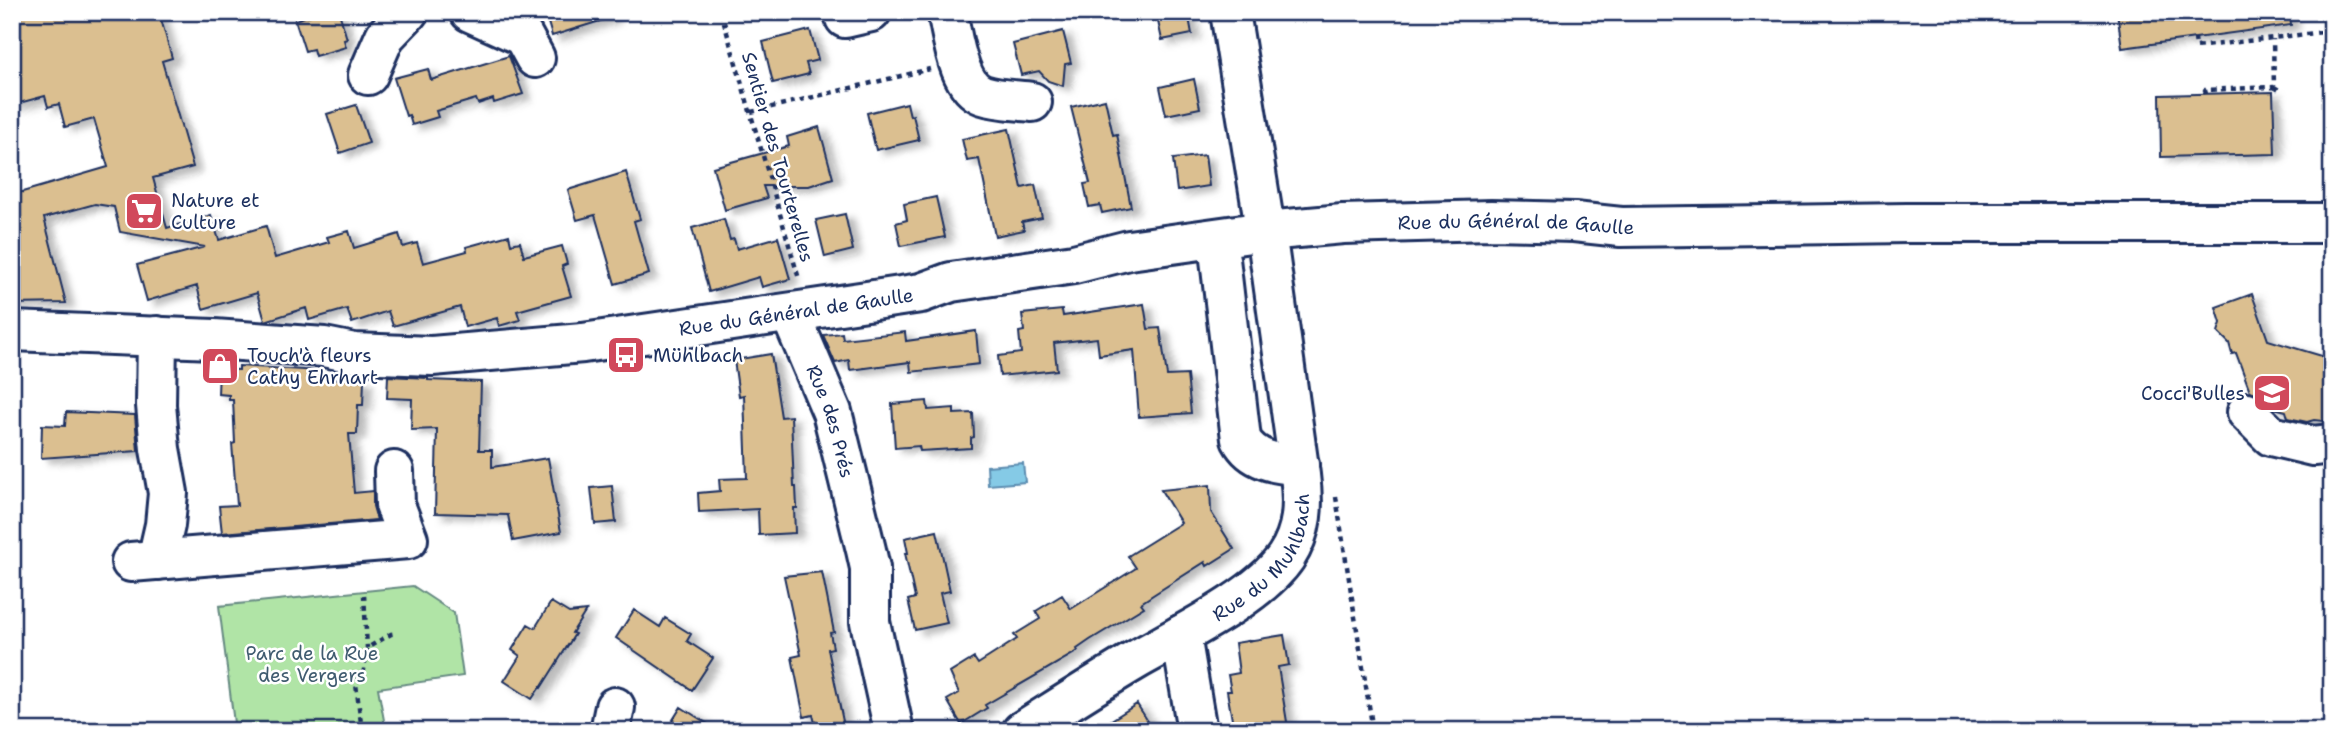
<svg xmlns="http://www.w3.org/2000/svg" width="2344" height="743" viewBox="0 0 2344 743" font-family="'Shantell Sans',sans-serif">
<style>
.green{fill:#b0e4a6;stroke:#668a82;stroke-width:2}
.water{fill:#85cae6;stroke:#5b8cb0;stroke-width:2}
.building{fill:#dbbf90;stroke:#1b2f5e;stroke-width:2;filter:url(#shadow)}
.lines{fill:none;stroke-linecap:round;stroke-linejoin:round}
.minor-casing{stroke:#1b2f5e;stroke-width:44}
.path{stroke:#1b2f5e;stroke-width:4.5;stroke-dasharray:5 5;stroke-linecap:butt}
.minor{stroke:#fff;stroke-width:38}
.labels{text-anchor:middle;dominant-baseline:central;stroke-width:5;stroke-linejoin:round;paint-order:stroke}
.street-label{font-size:19px;fill:#1b2f5e;stroke:#fff}
.poi-label{font-size:19px;fill:#1b2f5e;stroke:#fff;text-anchor:start}
.park-label{font-size:19px;fill:#405c70;stroke:#fff}
</style>
<defs>
<filter id="shadow"><feDropShadow dx="8" dy="4.5" stdDeviation="3.5" flood-color="#0004"/></filter>
</defs>
<rect width="100%" height="100%" fill="#fff"/>
<filter id="ink" filterUnits="userSpaceOnUse"><feTurbulence type="fractalNoise" baseFrequency=".0143" numOctaves="2"/><feDisplacementMap in="SourceGraphic" scale="14" xChannelSelector="R" yChannelSelector="G"/><feConvolveMatrix kernelMatrix="1 2 1 2 8 2 1 2 1" color-interpolation-filters="sRGB"/></filter>
<g filter="url(#ink)">
<path class="green" d="M413,586L454,613L463,676L378,688L386,731H235L219,606Z"/>
<path class="water" d="M1023,463L1025,482L988,485L987,466Z"/>
<path class="building" d="M12,12H159L172,58L162,61L193,167L153,178L167,228L211,215L219,240L266,226L275,258L329,242L327,237L349,231L354,248L399,234L403,247L417,243L423,263L467,251L466,247L509,235L511,244L520,242L524,256L562,246L567,264L562,266L571,296L517,311L520,320L499,326L497,318L465,327L460,307L393,326L388,311L352,323L347,309L309,320L306,308L265,321L257,293L203,309L197,286L147,301L137,265L205,247L120,232L114,207L95,204L44,218L66,303L12,304V195L108,167L94,119L65,127L59,104L48,107L45,96L12,105Z
M321,12H339L347,39L344,40L346,47L315,56L313,49L305,51L295,20Z
M545,12H612L613,17L552,36Z
M1156,12H1188L1192,34L1162,40Z
M2117,12H2290L2291,25L2122,48Z
M810,30L818,60L806,63L809,74L773,83L763,42Z
M1063,31L1071,63L1065,64L1063,86L1048,81L1039,71L1021,75L1013,44Z
M509,56L523,94L494,103L493,99L478,104L476,99L436,111L438,117L412,125L409,115L406,116L394,78L428,69L431,80Z
M1194,79L1200,108L1166,115L1160,87Z
M2273,92L2275,154L2161,157L2160,95Z
M1105,99L1113,135L1117,134L1131,207L1102,213L1100,205L1089,207L1084,184L1090,183L1071,107Z
M907,103L910,116L913,115L919,140L876,150L867,113Z
M356,105L369,143L340,153L327,114Z
M819,127L833,178L809,186H763L767,198L725,210L713,167L789,146L787,137Z
M1009,129L1022,188L1035,185L1042,218L1022,222L1024,230L995,236L979,159L967,161L962,139Z
M1205,155L1209,186L1177,191L1173,159Z
M626,172L640,219L634,221L649,274L615,284L595,215L577,220L568,190Z
M936,197L945,237L901,246L896,223L907,220L904,204Z
M845,214L853,250L825,257L816,220Z
M724,219L730,240L734,239L737,249L778,237L790,279L762,287L759,277L709,292L692,228Z
M2252,294L2268,340L2332,359V422L2314,420L2307,422L2288,418L2286,411L2274,408L2262,396L2250,391L2236,353L2232,354L2229,343L2218,332L2221,323L2216,307Z
M1144,304L1148,329L1160,328L1167,376L1187,375L1191,413L1139,417L1134,350L1099,355L1097,338L1054,343L1057,370L1000,376L998,356L1021,353L1019,332L1024,331L1022,314L1062,310L1063,316Z
M976,331L979,364L911,372L910,362L850,370L849,360L835,363L823,335L842,333L843,339L905,332L906,341Z
M771,354L781,417L791,416L794,487H796L797,508H794L795,533L759,535L758,509L699,512L698,493L720,491L719,479L747,478L744,395L739,396L734,360Z
M239,366L319,371L318,378L364,380L363,405H358L357,434H349L354,493L373,491V506L377,520L222,533L219,506L237,505L232,444L235,443L233,400H229V395L218,394L219,369L239,370Z
M388,376L428,378V380L481,382L479,450H492V467L548,458L561,532L513,541L508,515L435,513L437,429L411,430L412,399L387,398Z
M927,401L928,410L954,408V414L973,413L974,437L971,438V448L920,451L919,446L895,448L892,404Z
M66,412L135,415L138,451L41,458L42,425L65,426Z
M1210,485L1211,512L1234,549L1207,566L1205,562L1153,595L1141,603L1144,607L1090,640L1077,649L1078,651L985,705L987,708L961,724L947,700L959,693L950,673L974,658L978,664L1017,639L1014,635L1040,619L1036,611L1062,595L1071,609L1136,568L1128,556L1181,523L1161,490Z
M612,486L616,522L595,524L591,488Z
M937,531L950,591L940,593L947,623L915,630L908,600L915,598L905,553H908L905,538Z
M822,572L834,632L830,633L833,648L828,649L845,731H817L813,715L804,717L792,657L801,655L784,576Z
M551,602L569,613L586,611L572,633L575,634L541,688L540,687L532,699L504,681L520,656L512,650L528,624L535,628Z
M634,610L660,627L665,618L691,634L687,641L713,658L692,690L616,638Z
M1284,635L1289,665L1278,667L1288,728L1273,731H1234L1227,691H1231L1228,675L1239,673L1235,643Z
M1137,704L1154,731H1094Z
M681,707L719,731H666Z"/>
<g class="lines">
<defs>
<g id="minor">
<path d="M470,12L523,36L535,58"/>
<path d="M947,12C953,36 957,86 983,95C998,100 1017,100 1032,102"/>
<path d="M845,18L871,12"/>
<path d="M368,75L385,36L408,12"/>
<path d="M1220,259L1241,439C1252,460 1276,464 1299,465"/>
<path id="s1" d="M790,313L832,412L866,550L870,568V622L894,731"/>
<path id="s2" d="M12,331L214,339L324,347L354,353L432,356L583,343L921,293L951,282L1074,264L1129,250L1265,231L1343,224L1491,220L1574,222L1621,227L1907,223H2332"/>
<path d="M157,336L156,405L160,449L168,493L165,525L157,560"/>
<path d="M2247,412L2271,436L2313,446L2332,444"/>
<path d="M131,562L408,539L395,505L394,471"/>
<path d="M1181,635L1197,731"/>
<path d="M610,731L615,707"/>
<path id="s3" d="M1022,731C1060,707 1097,683 1136,660C1178,636 1259,597 1286,557C1303,531 1304,505 1300,475L1269,253L1230,12"/>
</g>
</defs>
<use href="#minor" class="minor-casing"/>
<path class="path" d="M721,12L799,279
M2195,38L2196,47L2332,31
M2274,87L2281,91
M2206,94L2205,90L2274,87L2273,39
M751,112L930,69
M1336,497L1373,731
M364,595L367,648
M362,731L356,684L364,670L367,648L391,634L397,633"/>
<use href="#minor" class="minor"/>
</g>
</g>
<defs>
<symbol id="supermarket-square" viewBox="-11 -11 22 22"><rect x="-9" y="-9" width="18" height="18" rx="4" fill="#d1495b" stroke="#fff"/><path d="M-6-5.5h2.5l.6 2H6L4.5 2H-2.5L-4.4-4H-6ZM-1.5 3.2a1.3 1.3 0 1 0 .1 0ZM3 3.2a1.3 1.3 0 1 0 .1 0Z" fill="#fff"/></symbol>
<symbol id="bus-square" viewBox="-11 -11 22 22"><rect x="-9" y="-9" width="18" height="18" rx="4" fill="#d1495b" stroke="#fff"/><path d="M-5-6H5V4H4V6H2V4H-2V6H-4V4H-5ZM-3.5-4V0h7V-4ZM-3.5 1.2v1.5H-2V1.2ZM2 1.2v1.5H3.5V1.2Z" fill="#fff"/></symbol>
<symbol id="shop-square" viewBox="-11 -11 22 22"><rect x="-9" y="-9" width="18" height="18" rx="4" fill="#d1495b" stroke="#fff"/><path d="M-5-2.5h2.3a2.7 3.5 0 0 1 5.4 0H5L5.5 6h-11ZM-1.5-2.5h3a1.5 2.3 0 0 0-3 0Z" fill="#fff"/></symbol>
<symbol id="school-square" viewBox="-11 -11 22 22"><rect x="-9" y="-9" width="18" height="18" rx="4" fill="#d1495b" stroke="#fff"/><path d="M0-5L7-2L0 1L-7-2ZM-4 1L0 2.5L4 1V4Q0 6-4 4Z" fill="#fff"/></symbol>
</defs>
<g fill-rule="evenodd">
<use href="#supermarket-square" x="122" y="189" width="44" height="44"/>
<use href="#bus-square" x="604" y="333" width="44" height="44"/>
<use href="#shop-square" x="198" y="344" width="44" height="44"/>
<use href="#school-square" x="2250" y="371" width="44" height="44"/>
</g>
<g class="labels">
<g class="street-label">
<text transform="translate(778 157) rotate(74)">Sentier des Tourterelles</text>
<text stroke="none"><textPath href="#s2" startOffset="1516">Rue du Général de Gaulle</textPath></text>
<text stroke="none"><textPath href="#s2" startOffset="788">Rue du Général de Gaulle</textPath></text>
<text stroke="none"><textPath href="#s1" startOffset="116">Rue des Prés</textPath></text>
<text stroke="none"><textPath href="#s3" startOffset="304">Rue du Muhlbach</textPath></text>
</g>
<g class="poi-label">
<text x="171" y="200">Nature et<tspan x="171" dy="22">Culture</tspan></text>
<text x="247" y="355">Touch'à fleurs<tspan x="247" dy="22">Cathy Ehrhart</tspan></text>
<text x="653" y="355">Mühlbach</text>
<text x="2245" y="393" text-anchor="end">Cocci'Bulles</text>
</g>
<g class="park-label">
<text x="312" y="653">Parc de la Rue<tspan x="312" dy="22">des Vergers</tspan></text>
</g>
</g>
<rect width="2344" height="743" fill="none" stroke="#fff" stroke-width="42"/>
<rect x="21" y="21" width="2302" height="701" fill="none" stroke="#1b2f5e" stroke-width="2.5" filter="url(#ink)"/>
</svg>
